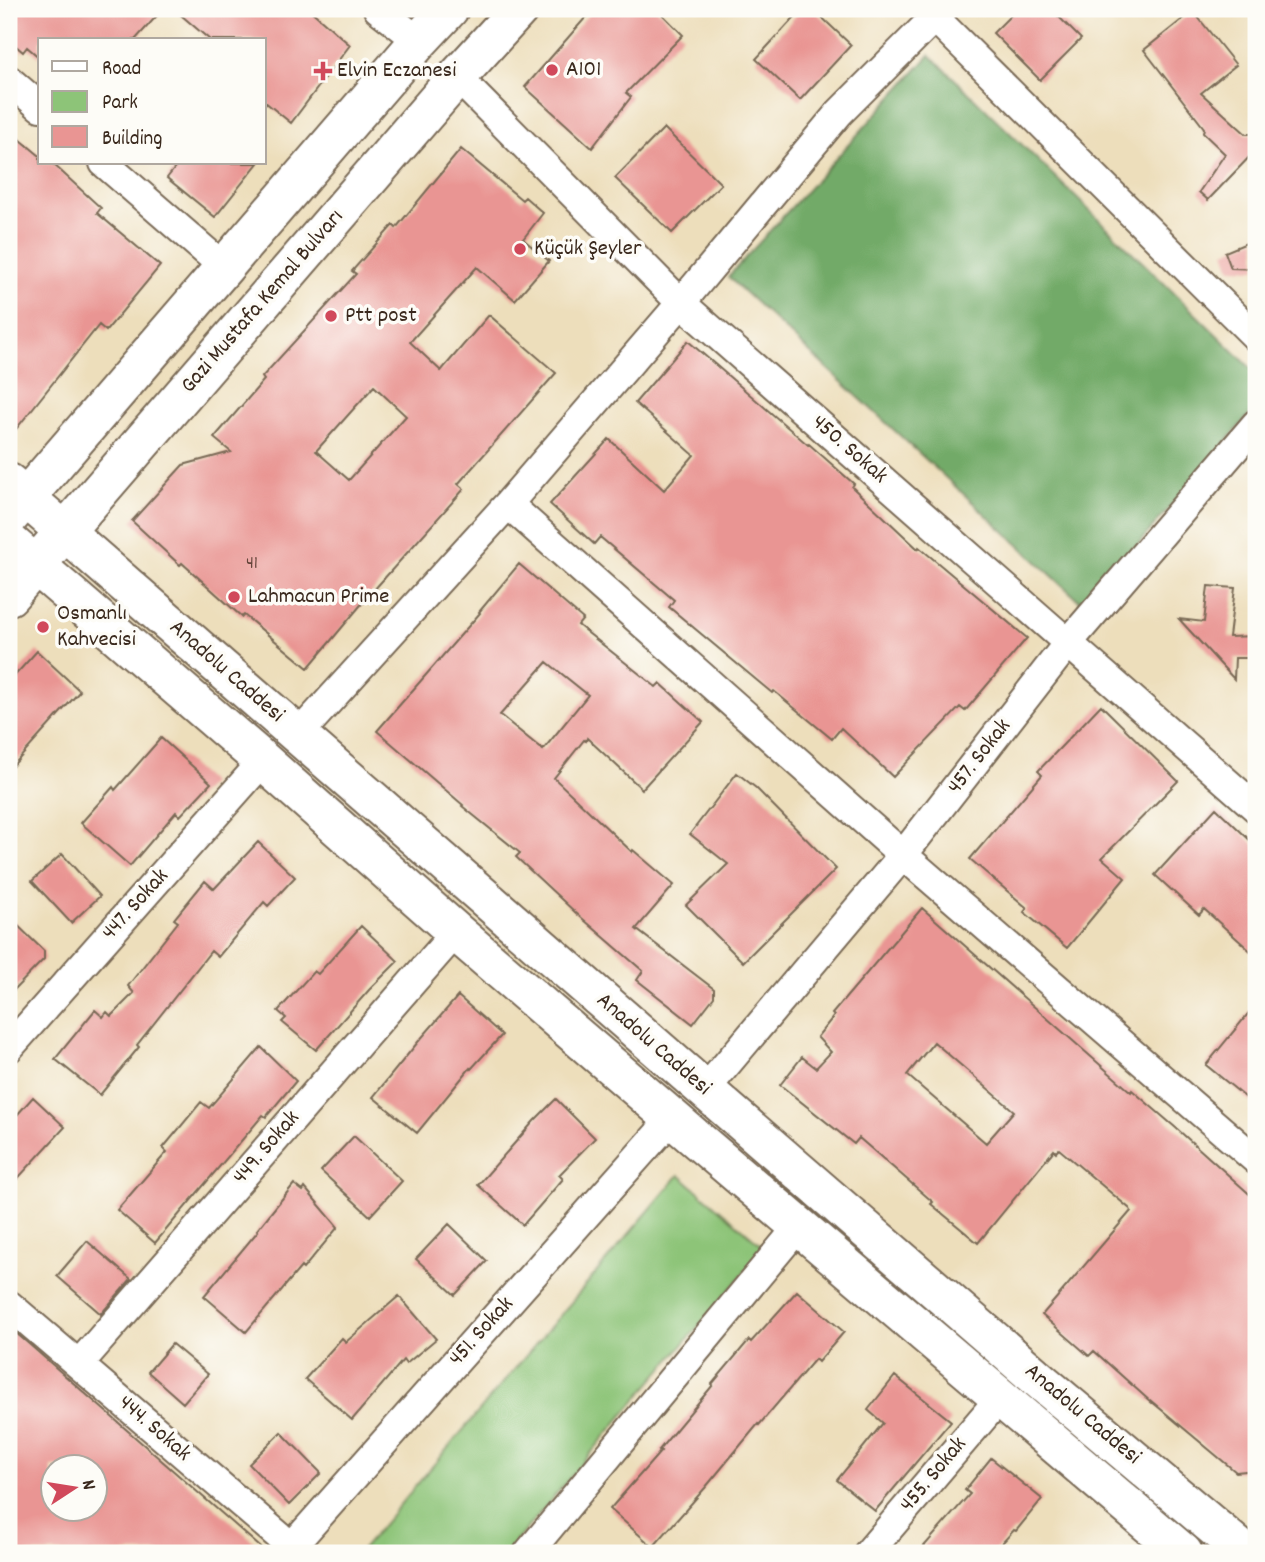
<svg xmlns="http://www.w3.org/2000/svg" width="1265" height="1562" viewBox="0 0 1265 1562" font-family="Dekko,sans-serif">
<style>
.green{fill:#8dc478;stroke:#64774b;stroke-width:2}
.forest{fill:#72aa68;stroke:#566a43;stroke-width:2}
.building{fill:#e99593;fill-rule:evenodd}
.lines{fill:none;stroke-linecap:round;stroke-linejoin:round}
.street-casing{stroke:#796955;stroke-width:32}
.secondary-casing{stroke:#796955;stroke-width:42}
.primary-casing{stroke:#796955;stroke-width:42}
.street{stroke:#fff;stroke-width:28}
.secondary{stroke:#fff;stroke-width:38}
.primary{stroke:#fff;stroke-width:38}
.poi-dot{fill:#d1495b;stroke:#fdfcf7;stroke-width:2.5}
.labels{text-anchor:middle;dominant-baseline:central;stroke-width:7;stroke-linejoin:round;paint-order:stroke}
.number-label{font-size:19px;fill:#66453b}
.poi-label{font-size:23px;fill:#3b2a1e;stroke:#fdfcf7;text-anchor:start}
.street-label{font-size:23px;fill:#3b2a1e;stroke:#fdfcf7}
</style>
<rect width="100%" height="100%" fill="#fdfcf7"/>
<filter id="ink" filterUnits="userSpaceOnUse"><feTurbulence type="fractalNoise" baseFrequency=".0143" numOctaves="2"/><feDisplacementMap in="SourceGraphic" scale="14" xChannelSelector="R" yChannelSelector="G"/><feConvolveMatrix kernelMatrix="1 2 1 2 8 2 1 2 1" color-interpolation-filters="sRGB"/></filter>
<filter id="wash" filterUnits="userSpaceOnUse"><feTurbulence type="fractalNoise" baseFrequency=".00686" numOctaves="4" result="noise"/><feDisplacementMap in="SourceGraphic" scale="28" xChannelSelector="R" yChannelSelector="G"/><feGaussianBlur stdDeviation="1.57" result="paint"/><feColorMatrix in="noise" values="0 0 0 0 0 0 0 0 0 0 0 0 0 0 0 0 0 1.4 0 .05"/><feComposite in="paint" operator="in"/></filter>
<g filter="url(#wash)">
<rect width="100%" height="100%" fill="#eddebb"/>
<path class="green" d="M679,1175L765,1248L506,1553H359Z"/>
<path class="forest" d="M930,55L1256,373V407L1085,606L728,277Z"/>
<g id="blocks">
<path class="building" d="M9,9H163L135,40H40V58L27,47L23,52L9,40Z
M174,9H309L350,45L291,123L264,101V40H210Z
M593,9H657L683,35L626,93L631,97L592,148L525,87Z
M802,9H813L851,45L800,100L756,59Z
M1017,9H1051L1081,39L1040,80L993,33Z
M1193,11L1236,65L1201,93L1246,134H1256V150L1208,200L1199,192L1225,154L1203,133L1204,128L1144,50Z
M664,128L721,184L672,233L615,178Z
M9,130L40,156V163H52L101,208L97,213L160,266L106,331L99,325L9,438Z
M461,149L522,200L525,197L543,213L523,239L549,261L515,300L477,267L410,342L441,371L489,315L556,373L458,484L464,489L365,600L308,668L244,615L242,617L182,563L180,565L132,521L183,465L231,452L214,438L264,380L262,377L356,274L352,271L393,225L396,228ZM374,386L406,416L349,480L316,451Z
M179,163H258L215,217L167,178Z
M1256,239V269L1231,268L1225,252Z
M688,341L808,445L809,444L854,484L852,487L918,549L919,547L1027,638L965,711L960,707L893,777L841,728L832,739L774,691L772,693L669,607L674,600L600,537L594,544L550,504L609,439L664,490L694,455L635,403Z
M519,564L583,619L578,625L656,687L660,683L703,722L642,789L587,738L586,741L584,740L554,778L632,852L633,850L674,885L636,929L714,989V997L693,1024L637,980L643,971L576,913L516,857L520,853L462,806L463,805L377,731L480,613L479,612ZM547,662L588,695L543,750L500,715Z
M1208,586L1235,588L1229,637L1256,636V658H1235L1234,679L1179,619L1204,622Z
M37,651L80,691L9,770V682Z
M1101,705L1178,781L1102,858L1125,878L1067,948L1024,912L1027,908L970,859L1042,775L1038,771Z
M161,738L211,783L180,816L176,812L130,866L81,823L113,787L115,790Z
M737,773L756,788L836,869L743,962L686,905L728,864L690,834Z
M1216,808L1256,846V956L1204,909L1199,915L1155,875Z
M258,842L295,877L268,906L264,902L218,957L211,951L137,1045L139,1047L100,1095L55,1059L95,1010L103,1017L107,1012L111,1016L134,993L128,986L178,922L174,919L205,881L214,889Z
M62,854L100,896L71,923L32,881Z
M922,908L1131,1092L1132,1090L1176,1128L1256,1200V1470L1236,1472L1151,1401V1402L1094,1351L1089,1356L1042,1315L1131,1211L1130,1209L1059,1149L1056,1152L1054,1150L978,1243L931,1204L933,1202L859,1138L854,1144L780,1085L802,1057L816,1068L831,1052L817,1037L834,1016L832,1014ZM934,1042L1014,1111L986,1143L907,1075Z
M9,917L44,951V959L9,995Z
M361,926L398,961L369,990L316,1050L282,1022L286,1018L278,1011L314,971L318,974Z
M458,996L502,1035L471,1069L470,1068L417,1133L373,1097L418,1042Z
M1256,1004V1106L1206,1065Z
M261,1047L296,1081L266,1117L263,1115L155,1243L117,1210L167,1152L163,1148L201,1102L209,1108Z
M33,1097L65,1127L9,1188V1124Z
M556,1099L595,1138L559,1175L563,1179L523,1225L478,1185L534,1121Z
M354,1136L402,1181L370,1216L321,1171Z
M294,1184L303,1191L305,1188L338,1227L303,1269L301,1267L246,1332L204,1296L258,1231L257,1230Z
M449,1224L487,1261L455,1295L416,1259Z
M87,1241L131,1279L101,1314L57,1276Z
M797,1291L844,1332L818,1362L815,1359L759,1425L758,1424L705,1488L653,1547L610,1509L661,1451L659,1450L713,1385L712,1384L749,1340L751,1342Z
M399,1296L436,1339L406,1364L403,1360L352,1420L305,1379L342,1338L346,1342Z
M9,1327L30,1345L267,1553H9ZM52,1467H94V1509H52Z
M172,1344L208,1374L183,1403L148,1372Z
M895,1376L951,1421L875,1511L837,1480L883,1423L868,1410Z
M281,1432L321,1473L289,1505L249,1464Z
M991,1458L1042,1499L1016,1531L1014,1530L993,1553H918L970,1494L965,1490Z"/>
</g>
</g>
<g filter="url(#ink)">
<use href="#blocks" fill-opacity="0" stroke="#796955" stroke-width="2"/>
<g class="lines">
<defs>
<path id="street" d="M378,9L419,41
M934,17L1256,337
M457,77L681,303L1256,808
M9,80L40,107
M104,163L224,267
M508,504L903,855L1256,1160
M298,735L508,504L681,303L839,113L943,9
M9,1048L263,761
M705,1090L903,855L1068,643L1256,424
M9,1305L299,1553
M79,1364L456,932
M286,1553L658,1134L670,1116
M528,1553L799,1226
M868,1553L1000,1398"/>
<path id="secondary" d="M9,483L705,1090L1043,1383L1245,1553
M9,542L263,761L456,932L694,1137L1183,1553"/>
<path id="primary" d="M9,517L419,41L449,9
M9,596L457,77L519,9"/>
</defs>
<use href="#street" class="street-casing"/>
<use href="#secondary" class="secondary-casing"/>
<use href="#primary" class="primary-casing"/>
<use href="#street" class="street"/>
<use href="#secondary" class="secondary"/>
<use href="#primary" class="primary"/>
</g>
</g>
<g class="poi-dot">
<circle cx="552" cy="70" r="7"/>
<path d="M319.5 60.5h7v7h7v7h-7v7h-7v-7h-7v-7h7z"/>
<circle cx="520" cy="249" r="7"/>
<circle cx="331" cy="316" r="7"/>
<circle cx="234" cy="597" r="7"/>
<circle cx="43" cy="627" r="7"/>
</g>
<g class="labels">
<g class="number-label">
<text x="252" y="564">41</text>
</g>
<g class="poi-label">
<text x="566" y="70">A101</text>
<text x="337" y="71">Elvin Eczanesi</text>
<text x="534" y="249">Küçük Şeyler</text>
<text x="345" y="316">Ptt post</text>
<text x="248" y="597">Lahmacun Prime</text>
<text x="57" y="614">Osmanlı<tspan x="57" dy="26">Kahvecisi</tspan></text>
</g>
<g class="street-label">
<text transform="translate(263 302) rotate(-49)">Gazi Mustafa Kemal Bulvarı</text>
<text transform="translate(849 450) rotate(41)">450. Sokak</text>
<text transform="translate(226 672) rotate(41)">Anadolu Caddesi</text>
<text transform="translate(980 757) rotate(-52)">457. Sokak</text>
<text transform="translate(136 905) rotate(-48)">447. Sokak</text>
<text transform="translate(653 1045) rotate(41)">Anadolu Caddesi</text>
<text transform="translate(267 1148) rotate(-49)">449. Sokak</text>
<text transform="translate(482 1332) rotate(-48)">451. Sokak</text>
<text transform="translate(1082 1415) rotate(40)">Anadolu Caddesi</text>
<text transform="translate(154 1429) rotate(41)">444. Sokak</text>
<text transform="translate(934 1475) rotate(-50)">455. Sokak</text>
</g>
</g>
<rect width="1265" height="1562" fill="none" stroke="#fdfcf7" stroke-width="35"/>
<rect x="38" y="38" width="228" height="126" fill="#fdfcf7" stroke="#afa8a0" stroke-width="2"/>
<rect x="52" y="61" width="35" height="10" fill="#ffffff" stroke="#afa8a0" stroke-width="2"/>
<text x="102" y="74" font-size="21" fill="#3b2a1e">Road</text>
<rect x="52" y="91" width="35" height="21" fill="#8dc478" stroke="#afa8a0" stroke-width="2"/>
<text x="102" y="108" font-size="21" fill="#3b2a1e">Park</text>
<rect x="52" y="126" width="35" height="21" fill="#e99593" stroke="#afa8a0" stroke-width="2"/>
<text x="102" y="144" font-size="21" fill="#3b2a1e">Building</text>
<g transform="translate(74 1488) rotate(78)"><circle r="33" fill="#fdfcf7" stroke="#afa8a0" stroke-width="2"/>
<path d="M0-5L12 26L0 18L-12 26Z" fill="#d1495b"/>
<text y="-10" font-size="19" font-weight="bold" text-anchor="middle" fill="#3b2a1e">N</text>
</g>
</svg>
